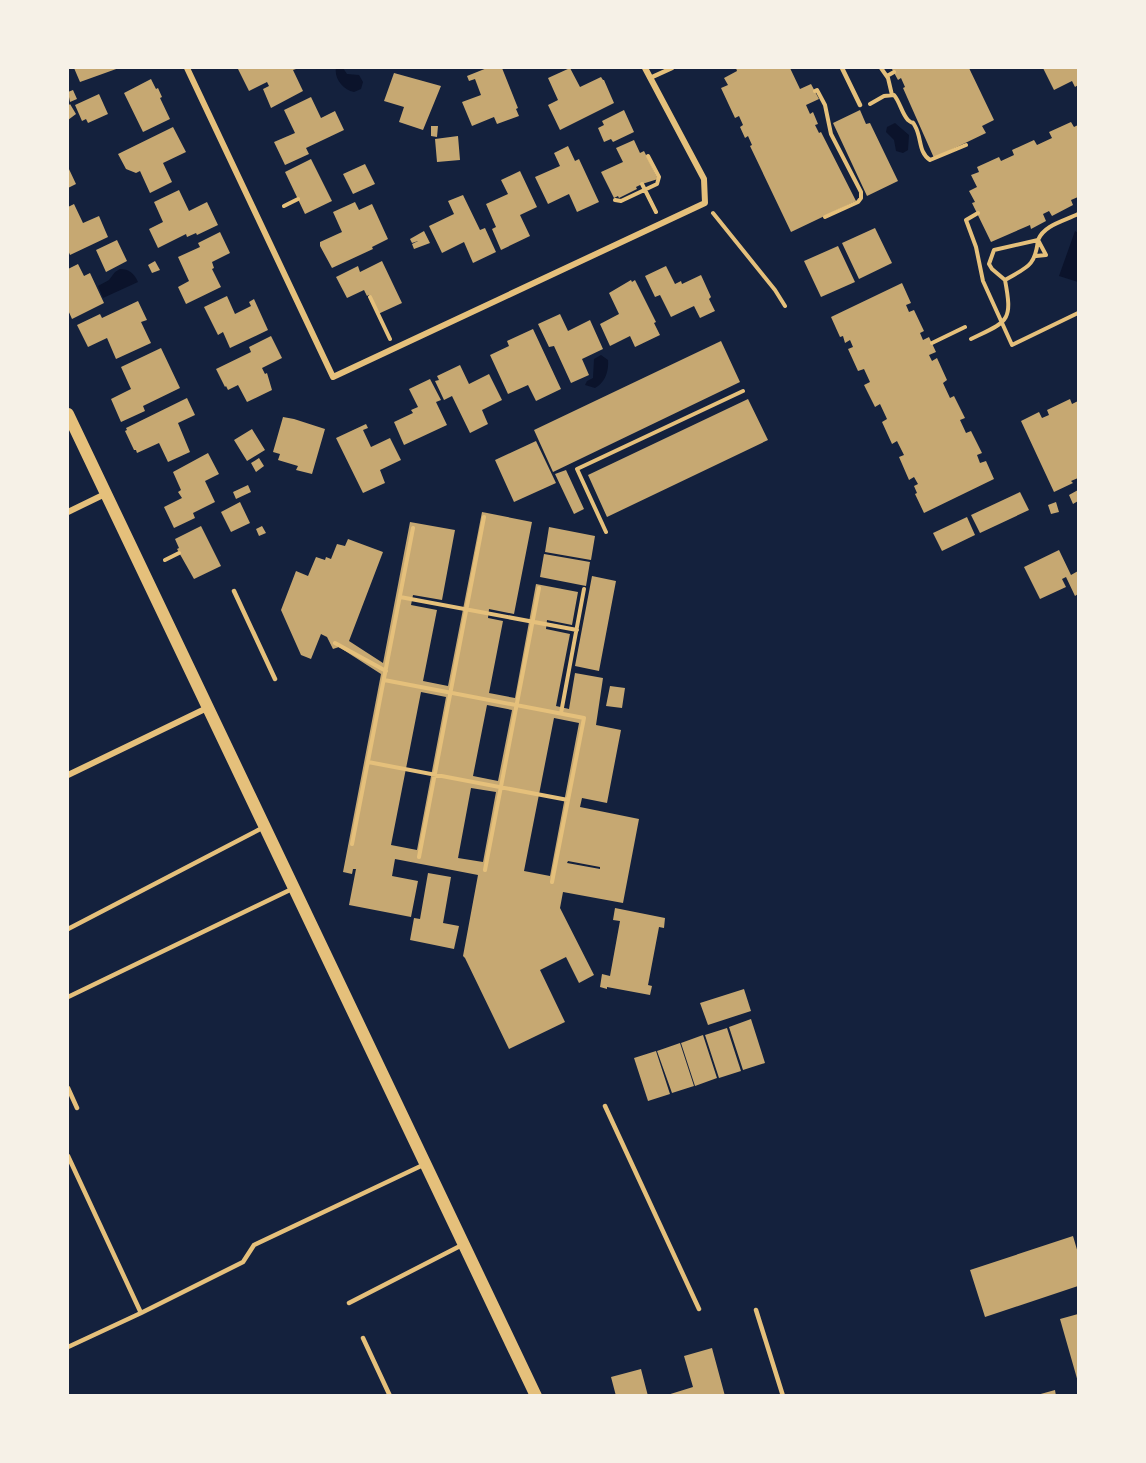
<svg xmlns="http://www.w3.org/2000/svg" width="1146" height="1463" viewBox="0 0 1146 1463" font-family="'Playfair Display',serif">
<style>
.water{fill:#0b132b}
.building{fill:#c6a872;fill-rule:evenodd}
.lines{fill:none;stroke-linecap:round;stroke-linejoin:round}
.path{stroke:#e5c07b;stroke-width:4}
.service{stroke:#e5c07b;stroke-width:4.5}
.minor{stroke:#e5c07b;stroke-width:6}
.secondary{stroke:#e5c07b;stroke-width:12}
</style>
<rect width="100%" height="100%" fill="#14213d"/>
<path class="water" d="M336,68H343L347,74L359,75L363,82L361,89L354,92C343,90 334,78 336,68Z
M895,123L909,135L908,150L903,153L896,151L894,140L886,132L887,127Z
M1075,231L1078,233V282L1059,276Z
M120,269C129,269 134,273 138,282L103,298L98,286L109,280L115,272Z
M601,355L608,360C609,371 605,383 595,388L585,385L587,381L593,378L594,359Z"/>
<path class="building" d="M74,68H119L80,82Z
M241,68H299L293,70L303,91L271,108L263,89L269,86L267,82L249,91L238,69Z
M487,68H502L518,108L516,109L519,116L497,124L494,117L472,126L462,102L481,95L475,79L469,81L467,76Z
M570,68L580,87L601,77L603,80H604L614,103L560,130L548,105L558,100L548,78Z
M736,68H790L800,89L811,84L819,99L806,105L810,114L813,112L818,124L815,125L819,133L821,132L856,201L791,232L750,146L752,145L748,136L745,138L740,127L743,125L739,116L735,118L721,88L728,85L724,78L737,71Z
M895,68H969L994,120L982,126L986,133L934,158L903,88L905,87L901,78L898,80L892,69Z
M1043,68H1078V85L1075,87L1072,81L1054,90Z
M394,73L441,86L423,130L399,122L404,107L384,101Z
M151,79L156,89L158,88L162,97L160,98L170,119L143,132L124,93Z
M73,90L77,99L70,102L68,92Z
M99,94L108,114L88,123L86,119L82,121L75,105Z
M311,97L321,118L335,111L344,130L306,148L309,154L285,165L274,142L295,133L284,110Z
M70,104L76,114L68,120V106Z
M624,110L634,132L613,142L611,139L604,142L598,128L604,125L602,121Z
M860,110L866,124L870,123L898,181L867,196L833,123Z
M1071,122L1074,127L1078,125V197L1071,200L1073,205L1052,216L1049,211L1043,214L1046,221L1031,229L1030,225L991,242L972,203L975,202L969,191L977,187L971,175L979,172L977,167L999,157L1001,161L1014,155L1012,150L1034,140L1037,145L1052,138L1049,132Z
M431,126H438L437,137L431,136Z
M173,127L186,152L163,163L172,182L150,193L140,171L136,173L126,169L118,154Z
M458,136L460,160L437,162L435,139Z
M634,140L640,153L644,151L658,179L642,184L636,187L637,189L619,198L618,196L614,198L601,172L623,162L616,148Z
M568,146L575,161L579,159L599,202L577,212L569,194L548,204L535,177L560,166L554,153Z
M311,159L332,201L305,214L285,172Z
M365,164L375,184L353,194L343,174Z
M68,167L76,184L68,188Z
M520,171L537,207L520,215L530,236L501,250L492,229L496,227L486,204L508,194L501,180Z
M179,190L189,211L207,202L218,225L197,235L196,233L187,237L186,234L158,248L149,229L163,222L154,202Z
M463,195L480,230L485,228L496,252L473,263L464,242L442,253L429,226L454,214L448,201Z
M355,202L359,210L372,204L388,239L372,247L373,249L332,268L320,246V242L342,232L333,212Z
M74,204L83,223L99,216L108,237L70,255L68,250V207Z
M875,228L892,263L859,279L842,243Z
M424,231L430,243L414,249L412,244L418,241L412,243L410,239Z
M220,232L230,253L212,262L214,268L212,269L221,287L186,304L178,287L189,281L178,257L200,247L198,243Z
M117,240L127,261L106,272L96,250Z
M838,246L855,282L821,297L804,261Z
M155,261L160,270L152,273L148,265Z
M382,261L402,303L378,314L369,295L367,296L364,290L347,298L336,277L358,266L360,272Z
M78,264L84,276L90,273L104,303L72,319L68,310V269Z
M666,266L675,284L681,281L682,284L701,275L711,297L709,299L715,311L700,318L694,306L671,317L660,295L655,297L645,276Z
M631,280L632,282L635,280L656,322L654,323L660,335L635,347L630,336L610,346L600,324L619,314L609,293Z
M902,283L911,303L906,305L909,312L914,310L924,331L920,333L923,340L929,337L936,352L929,355L932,361L937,358L947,380L943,383L950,398L954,396L965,418L960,420L966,433L971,431L982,453L977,455L980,463L986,461L994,479L924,513L915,494L917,493L914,486L918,484L914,477L909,480L899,457L904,455L897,441L892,444L882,422L887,419L880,404L875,407L864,385L870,382L864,369L858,371L848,349L853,347L850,340L845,343L843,336L840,337L831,317Z
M227,296L235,314L251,306L249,302L254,299L268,330L230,348L223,332L218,335L204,307Z
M138,301L147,320L141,322L151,343L116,359L107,338L88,347L77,325L100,314L102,318Z
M560,314L568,331L590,320L603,349L582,359L589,375L571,383L554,346L549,347L538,324Z
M533,329L561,389L536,401L528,385L508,394L490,355L509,346L507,341Z
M271,336L282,358L262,368L265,374L267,373L272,390L247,402L238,385L228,390L226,386L225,387L216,369L251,352L249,347Z
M721,341L740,382L553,472L534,430Z
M161,348L180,388L143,406L145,411L121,422L111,399L131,389L121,367Z
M460,365L469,384L489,374L502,400L482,410L488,424L470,433L452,396L444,400L435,381L439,380L437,376Z
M430,379L441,400L436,402L447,425L404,445L394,422L413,413L411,410L418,407L409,389Z
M187,398L195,415L178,423L190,452L168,462L159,443L137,453L136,450H134L125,431L127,430L126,428Z
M748,399L768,440L607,517L588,475Z
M1070,399L1072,404L1078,401V478L1071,481L1073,483L1054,492L1021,421L1039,412L1042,418L1049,415L1047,410Z
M283,417L294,419L325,429L312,474L296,470L298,466L278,460L280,454L273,452Z
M366,424L368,428L363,430L371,447L390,438L401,460L380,470L385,483L363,493L336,438Z
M252,429L265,450L247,461L234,440Z
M536,441L556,483L514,502L495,460Z
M208,453L219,474L205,481L215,502L193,513L195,518L174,528L164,507L182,498L178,492L181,490L173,472Z
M259,458L264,466L256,472L251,463Z
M566,470L584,509L574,514L555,474Z
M248,485L251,492L236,499L233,492Z
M1078,490V501L1073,504L1069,495Z
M1020,492L1029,510L980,533L971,515Z
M240,502L250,523L231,532L221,512Z
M1056,502L1059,512L1051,514L1048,505Z
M482,512L532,522L514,614L489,609L488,618L503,621L489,693L515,698L536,584L578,592L572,625L547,620L546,629L570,634L556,706L569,709L575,673L603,678L596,725L621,730L607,803L582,798L580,807L639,819L623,903L563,892L560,908L594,975L579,983L566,957L540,970L565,1022L509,1049L465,958L463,956L478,875L395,859L392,876L418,881L411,917L349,905L356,869H353L352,874L343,872L381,674L339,647L333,649L327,637L321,634L311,659L301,655L281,610L296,571L308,576L316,557L325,560L326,557L331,559L337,544L345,546L348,539L383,552L349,641L383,663L410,522L455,530L442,600L413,595L411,605L437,610L423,681L448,686ZM421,692L446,697L417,850L391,845ZM487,705L512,710L498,781L473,776ZM554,718L579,723L550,876L524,871ZM471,788L496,792L483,862L458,858ZM568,861L600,867V869L567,863Z
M967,517L975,535L942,551L933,533Z
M201,526L221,566L194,579L177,549L179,548L175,539Z
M262,526L266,533L259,536L256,529Z
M549,527L595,536L591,560L545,552Z
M1059,550L1071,575L1078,571V594L1075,596L1066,577L1062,579L1066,587L1040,599L1024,567Z
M544,554L590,562L586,586L540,577Z
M592,576L616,581L599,671L575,666Z
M610,686L625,688L622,708L606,706Z
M428,873L451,877L443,923L459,926L454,949L410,940L414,918L420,919Z
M615,908L665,918L664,928L659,927L648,985L652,986L650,995L607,987V989L600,987L602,974L610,976L620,921L613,920Z
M744,989L751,1011L708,1025L700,1003Z
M751,1019L765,1063L743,1070L729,1027Z
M727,1028L741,1071L719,1078L705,1035Z
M703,1035L717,1078L695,1086L681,1043Z
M680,1043L694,1086L672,1093L657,1051Z
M656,1051L670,1094L648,1101L634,1058Z
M1073,1236L1078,1253V1286L985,1317L970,1270Z
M1078,1314V1382L1060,1319Z
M712,1348L725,1396H664L693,1387L684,1356Z
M641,1369L648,1396H616L611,1377Z
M1055,1390L1056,1396H1037V1395Z"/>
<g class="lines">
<path class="path" d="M881,68L888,78L892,95
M887,76L894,72
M815,91L817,90L825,105L831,134L861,192V198L858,202L825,217
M870,104L884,96L894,95C900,102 902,114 908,120C915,126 911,119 915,126C922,138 918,152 930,160L966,145
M642,184L656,212
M615,200L621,201L657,184L659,177L648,156
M284,206L298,199
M713,213L775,290L785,306
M978,213L966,220L976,247L983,281L1012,345L1078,313
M1036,256L1046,255L1038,240
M1005,280C1027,267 1035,267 1038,240
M370,297L390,339
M971,339C1008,321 1013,322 1005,280L992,269L989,264L994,250L1038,240C1044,225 1064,221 1078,214
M932,343L965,327
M606,532L577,469L743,391
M165,560L179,553
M400,597L577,630
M335,643L386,671
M384,680L584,718L552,882
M561,713L584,589
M368,762L568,800
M352,844L413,528
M419,857L484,517
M485,870L539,588"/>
<path class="service" d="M842,68L860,105
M650,78L672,68
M234,591L275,679
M68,929L264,827
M68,997L294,888
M68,1088L77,1108
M605,1106L699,1309
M68,1156L141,1313
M349,1303L462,1245
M756,1310L783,1396
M363,1338L390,1396
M68,1347L141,1313L243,1262L254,1245L423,1165"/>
<path class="minor" d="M187,68L333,377L705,203L704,179L645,68
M68,512L105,494
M68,775L207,708"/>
<path class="secondary" d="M68,414L536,1396"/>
</g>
<rect width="1146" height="1463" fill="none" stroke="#f6f1e7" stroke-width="138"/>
</svg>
